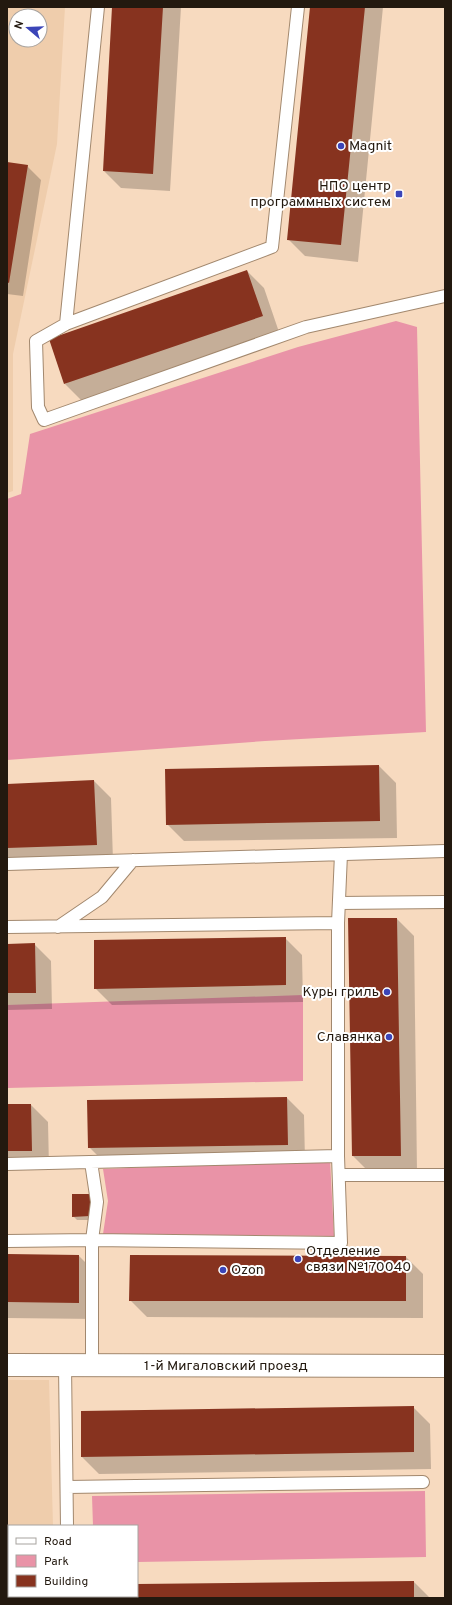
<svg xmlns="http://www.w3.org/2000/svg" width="452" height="1605" viewBox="0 0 452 1605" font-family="Overpass,sans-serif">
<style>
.built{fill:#efcdac;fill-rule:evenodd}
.green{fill:#e993a7}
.shadow{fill:#0003}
.building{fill:#87331f}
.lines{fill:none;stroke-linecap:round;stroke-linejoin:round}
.service-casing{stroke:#a2886e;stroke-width:14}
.minor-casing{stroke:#a2886e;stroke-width:24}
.service{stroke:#fff;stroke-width:12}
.minor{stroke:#fff;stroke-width:22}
.poi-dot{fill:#3b45b8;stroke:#fff;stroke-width:1.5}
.labels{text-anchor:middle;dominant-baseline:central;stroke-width:4;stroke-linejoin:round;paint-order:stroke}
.poi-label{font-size:14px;fill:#23190f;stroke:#fff;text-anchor:start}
.street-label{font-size:14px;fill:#23190f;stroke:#fff}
</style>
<rect width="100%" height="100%" fill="#f7dabf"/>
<path class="built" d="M7,7H65L57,144L13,354V491L7,493ZM16,16H40V40H16Z
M7,1380H49L53,1526H9V1596H55V1598H7Z"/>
<path class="green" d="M396,321L417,327L426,732L265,741L7,760V499L21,494L30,434L298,347Z
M303,995V1081L7,1088V1005Z
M330,1160L334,1236L103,1234L108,1201L103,1169Z
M425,1491L426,1557L137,1562V1526H93L92,1496Z"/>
<path class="shadow" d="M113,7H181L170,191L121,188L104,171Z
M311,7H383L358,262L305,256L288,239Z
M7,163L27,166L41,180L23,296L7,294Z
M247,271L264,288L279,332L82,401L65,384Z
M379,766L396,783L397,838L184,841L167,824Z
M94,781L111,798L113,861L7,864V785Z
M397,919L414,936L417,1172L370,1173L353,1156Z
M285,938L302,955L303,1002L112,1005L95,988Z
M34,944L51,961L52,1009L7,1010V945Z
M287,1098L304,1115L305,1161L106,1164L89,1147L88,1101Z
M7,1105H31L48,1122L49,1167L7,1168Z
M90,1195L94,1199V1220H77L73,1216Z
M7,1255L79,1256L96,1273V1319L7,1318Z
M406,1257L423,1274V1318L147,1317L130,1300Z
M413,1407L430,1424L431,1469L99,1474L82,1457Z
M414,1582L430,1598H87V1596H137V1585Z"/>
<path class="building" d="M112,7H163L153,174L103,171Z
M310,7H365L341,245L287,240Z
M7,162L28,165L9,283L7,282Z
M247,270L263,316L64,384L49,339Z
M379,765L380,821L166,825L165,769Z
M94,780L97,845L7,848V784Z
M348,918H397L401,1156H352Z
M286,937V985L94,989V940Z
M35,943L36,993H7V944Z
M287,1097L288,1145L88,1148L87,1100Z
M7,1104H31L32,1151H7Z
M72,1194H90V1216L72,1217Z
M7,1254L79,1255V1303L7,1302Z
M130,1255L406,1256V1301H129Z
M414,1406V1452L81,1457V1411Z
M414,1581V1598H86V1596H137V1584Z"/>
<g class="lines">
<defs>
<path id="service" d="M298,7L272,247L66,324L36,341L38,407L44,420L306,327L445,296
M66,324L98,7
M7,864L445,851
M339,903L445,902
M338,923V1156
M7,927L338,923L341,854
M58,927L102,897L133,860
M91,1162L97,1202L92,1240V1365
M7,1164L338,1156L341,1243L92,1240L7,1241
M339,1175H445
M65,1365L67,1526
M67,1487L423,1482
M68,1596V1598"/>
<path id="minor" d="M7,1365L445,1366"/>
</defs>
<use href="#service" class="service-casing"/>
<use href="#minor" class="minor-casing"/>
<use href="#service" class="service"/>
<use href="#minor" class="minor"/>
</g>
<g class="poi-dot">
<circle cx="341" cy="146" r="4"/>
<rect x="395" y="190" width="8" height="8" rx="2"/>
<circle cx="387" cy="992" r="4"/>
<circle cx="389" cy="1037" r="4"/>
<circle cx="298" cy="1259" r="4"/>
<circle cx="223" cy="1270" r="4"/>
</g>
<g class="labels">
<g class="poi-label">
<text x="349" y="146">Magnit</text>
<text x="391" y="186" text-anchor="end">НПО центр<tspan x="391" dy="16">программных систем</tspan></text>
<text x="379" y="992" text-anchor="end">Куры гриль</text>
<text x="381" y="1037" text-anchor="end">Славянка</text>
<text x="306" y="1251">Отделение<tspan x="306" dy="16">связи №170040</tspan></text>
<text x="231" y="1270">Ozon</text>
</g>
<g class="street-label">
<text x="226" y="1366">1-й Мигаловский проезд</text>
</g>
</g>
<rect width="452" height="1605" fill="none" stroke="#23190f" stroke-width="16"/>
<rect x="8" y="1525" width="130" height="72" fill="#ffffff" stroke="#a7a39f"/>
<rect x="16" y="1538" width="20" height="6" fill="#ffffff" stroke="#a7a39f"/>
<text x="44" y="1545" font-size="12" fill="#23190f">Road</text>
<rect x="16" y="1555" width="20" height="12" fill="#e993a7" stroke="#a7a39f"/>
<text x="44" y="1565" font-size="12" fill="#23190f">Park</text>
<rect x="16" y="1575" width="20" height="12" fill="#87331f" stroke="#a7a39f"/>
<text x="44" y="1585" font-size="12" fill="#23190f">Building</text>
<g transform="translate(28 28) rotate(289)"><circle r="19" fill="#ffffff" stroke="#a7a39f"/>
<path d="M0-3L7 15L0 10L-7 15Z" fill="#3b45b8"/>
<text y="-6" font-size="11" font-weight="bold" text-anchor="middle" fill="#23190f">N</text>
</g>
</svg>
